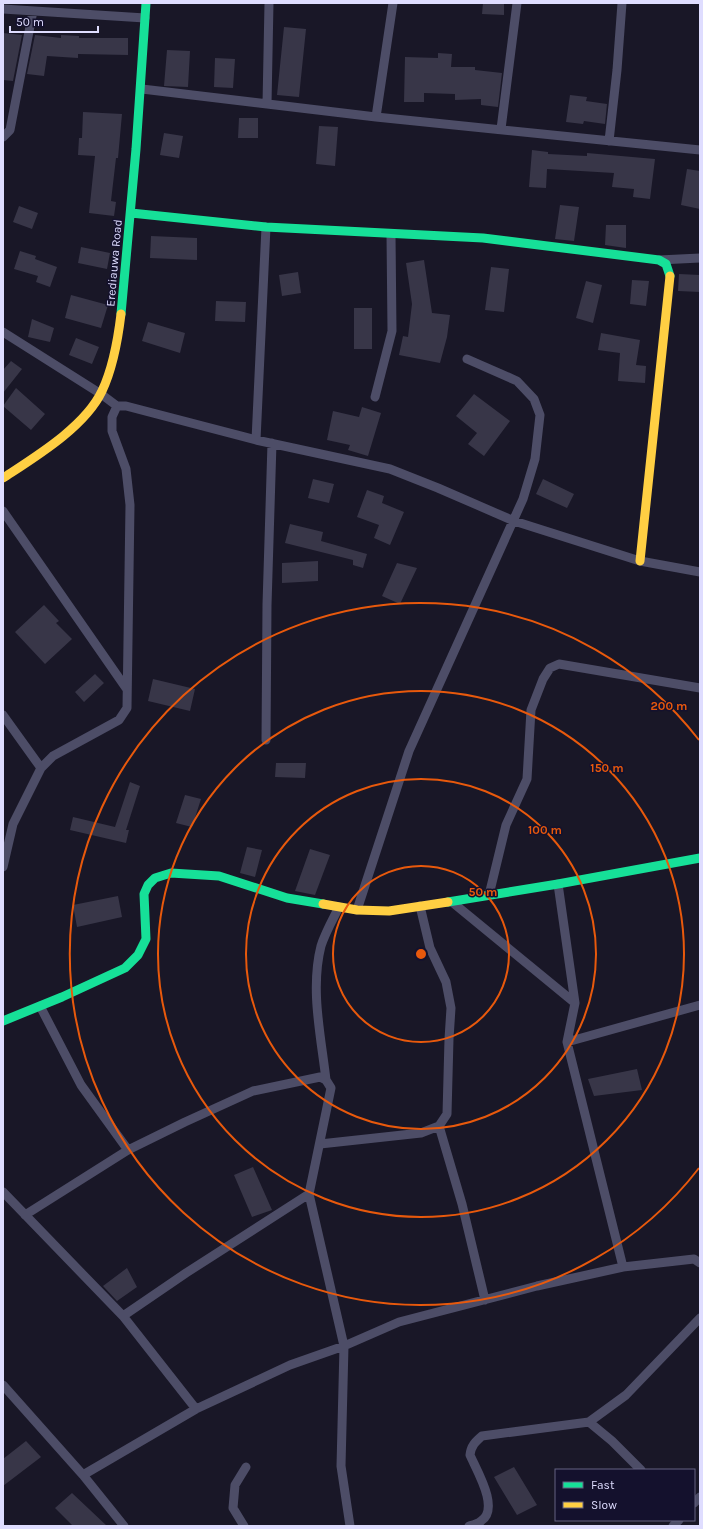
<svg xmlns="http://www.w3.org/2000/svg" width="703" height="1529" viewBox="0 0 703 1529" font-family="Karla,sans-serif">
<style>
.building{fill:#383648}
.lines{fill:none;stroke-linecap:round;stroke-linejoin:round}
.street{stroke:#4d4d67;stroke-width:9}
.fast{stroke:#16e098;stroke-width:9}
.slow{stroke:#ffcf43;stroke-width:9}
.ring{fill:none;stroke:#e8590c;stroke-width:2}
.labels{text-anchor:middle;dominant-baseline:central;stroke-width:3;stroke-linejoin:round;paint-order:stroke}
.street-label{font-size:12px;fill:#dfddff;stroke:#14112d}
.centre{fill:#e8590c;stroke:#14112d;stroke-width:2}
.ring-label{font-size:12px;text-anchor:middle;font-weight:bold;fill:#e8590c;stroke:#14112d;stroke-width:3;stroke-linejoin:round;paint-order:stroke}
</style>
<rect width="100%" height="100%" fill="#191727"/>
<path class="building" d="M483,3H504V15L482,14Z
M284,27L306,29L299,97L277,95Z
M3,33L22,35L13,81L3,80Z
M35,35L61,38V35L79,36V38H128V55L78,54V58L47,56L44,76L27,74Z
M167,50L190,51L188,87L164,86Z
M438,53L452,54L451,67H475V70L502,73L498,107L481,105V99L455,100V94L424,93V102H404L405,57L438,58Z
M215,58L235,59L233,88L214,87Z
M570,95L587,97L586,101L607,104L605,124L584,121L583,124L566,122Z
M83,112L122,114L118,158H116L111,201L116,202L114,216L89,213L95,156L78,155L79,138H82Z
M239,118H258V138H238Z
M319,126L338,127L335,166L316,164Z
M164,133L183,136L179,158L160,155Z
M532,150L548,152V154L587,156V153L655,159L650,199L633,197L634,189L612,187L614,173L547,169L546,188L529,187Z
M687,169L700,171V209L681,205Z
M560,205L579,207L574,241L555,239Z
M19,206L38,213L32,229L13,222Z
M606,225H626V248L605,245Z
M151,236L197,238V260L150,258Z
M81,247L110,253L107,269L78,263Z
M20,251L36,256L35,259L57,267L50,287L36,282L38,276L14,269Z
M424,260L432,313L450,315L447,337L440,363L399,355L403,336L408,337L412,304L406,263Z
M491,267L509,269L504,312L485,310Z
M298,272L301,293L282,296L279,275Z
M679,274L700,275V292L678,291Z
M632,280L649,281L646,306L630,304Z
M586,281L602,285L593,323L576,318Z
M71,295L108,305L101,328L65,318Z
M216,301L246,302L245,322L215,321Z
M354,308H372V349H354Z
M32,319L54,328L50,342L28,337Z
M148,322L185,333L180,353L142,341Z
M601,333L640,340L636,365L646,366L645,383L618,381L620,353L598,350Z
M76,338L99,347L92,364L69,355Z
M11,361L22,369L3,393V370Z
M16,388L45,414L31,430L3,406Z
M474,394L510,421L484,456L468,444L477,433L456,416Z
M362,407L381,413L368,456L348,450L350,445L327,440L333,411L359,417Z
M313,479L334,484L329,503L308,498Z
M543,479L574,494L567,508L536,494Z
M367,490L384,496L382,503L404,512L390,545L374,538L379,525L357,517Z
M290,524L323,532L321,541L367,554L363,568L353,565V560L285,543Z
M318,561V581L282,583V563Z
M397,563L417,568L400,604L382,596Z
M44,605L59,621L56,623L72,639L45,664L15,632Z
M95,674L104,683L84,702L75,692Z
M153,679L195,689L190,711L148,701Z
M276,763H306L305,778L275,777Z
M130,782L140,786L126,830H129L126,843L70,830L73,817L115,827Z
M185,795L201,799L192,827L176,823Z
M247,847L262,850L255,877L240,873Z
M310,849L330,855L315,895L295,891Z
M118,896L122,917L77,927L73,905Z
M637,1069L642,1090L594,1096L588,1079Z
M253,1167L272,1210L252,1217L234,1175Z
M127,1268L137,1287L117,1301L103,1286Z
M26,1441L41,1457L3,1486V1459Z
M514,1467L537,1505L517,1515L494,1477Z
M72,1493L107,1526H73L55,1508Z"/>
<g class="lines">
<path class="street" d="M3,9L145,18
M142,89L376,117L700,150
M267,104L269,3
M376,117L393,3
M501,129L517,3
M3,137L10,130L33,11
M609,141L617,70L622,3
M659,260L700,258
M3,332L101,394L117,406H126L256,440L390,469L438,488L514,521L640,561L700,572
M375,397L392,331L391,234
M256,440L266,227
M3,511L126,688
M3,715L41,768
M266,740L267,605L272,443
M3,867L13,824L41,768L53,756L119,720L127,708L130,505L126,469L112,431V417L117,406
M558,884L575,1003L567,1042L623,1267
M489,895L506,825L527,779L531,710L543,679L550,668L559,664L700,688
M452,902L575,1003
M339,907C333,919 325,933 321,946C310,989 321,1036 326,1080L331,1088L309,1194L344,1346L341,1466L350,1526
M357,910L409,751L523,499L535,459L540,415L534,399L517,381L467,359
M40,1006L81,1085L128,1150
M567,1042L700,1005
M439,1126L462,1204L485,1300
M320,1144L421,1133L439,1126L447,1114L449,1039L451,1008L446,982L430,948L420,906
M3,1192L123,1316L196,1409
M25,1215L128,1150L185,1122L253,1091L320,1077L326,1080
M123,1316L186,1273L309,1194
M3,1385L83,1475L124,1526
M589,1422L612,1441L641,1470
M83,1475L196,1409L290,1365L344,1346L399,1322L537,1286L623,1267L694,1259L700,1263
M694,1503L700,1497
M244,1526L233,1508L235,1485L246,1467
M469,1526C473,1525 478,1524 481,1521C500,1509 477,1471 470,1455C471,1446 475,1442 482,1436L589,1422L626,1395L700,1318
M673,1526L679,1520"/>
<path class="fast" d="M131,213L266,227L483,238L659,260L666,264L670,276
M121,314L136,149L146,3
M448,902L558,884L700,858
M3,1021L62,997L125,968L138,955L146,939L144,894L148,885L155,878L171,873L219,876L287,898L323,904"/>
<path class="slow" d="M3,478C35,457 85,427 102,391C113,368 118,339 121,314
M640,561L670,276
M323,904L357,910L389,911L448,902"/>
</g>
<g class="ring">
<circle cx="421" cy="954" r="88"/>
<circle cx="421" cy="954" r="175"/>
<circle cx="421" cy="954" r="263"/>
<path d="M699 1168A351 351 0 1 1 699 740"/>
</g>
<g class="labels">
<g class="street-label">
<text transform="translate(114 263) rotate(-85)">Erediauwa Road</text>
</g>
</g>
<circle cx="421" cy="954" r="6" class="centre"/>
<g class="ring-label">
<text x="669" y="710">200 m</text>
<text x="607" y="772">150 m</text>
<text x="545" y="834">100 m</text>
<text x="483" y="896">50 m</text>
</g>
<rect width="703" height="1529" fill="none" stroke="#dfddff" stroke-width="8"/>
<rect x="555" y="1469" width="140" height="52" fill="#14112d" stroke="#656381"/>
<rect x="563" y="1482" width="20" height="6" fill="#16e098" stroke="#656381"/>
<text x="591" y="1489" font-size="12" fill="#dfddff">Fast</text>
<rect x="563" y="1502" width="20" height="6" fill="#ffcf43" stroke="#656381"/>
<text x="591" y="1509" font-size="12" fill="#dfddff">Slow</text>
<path d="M10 26v6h88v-6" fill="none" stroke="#dfddff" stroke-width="2"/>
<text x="16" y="26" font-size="12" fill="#dfddff" stroke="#14112d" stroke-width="3" paint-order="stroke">50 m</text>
</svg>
